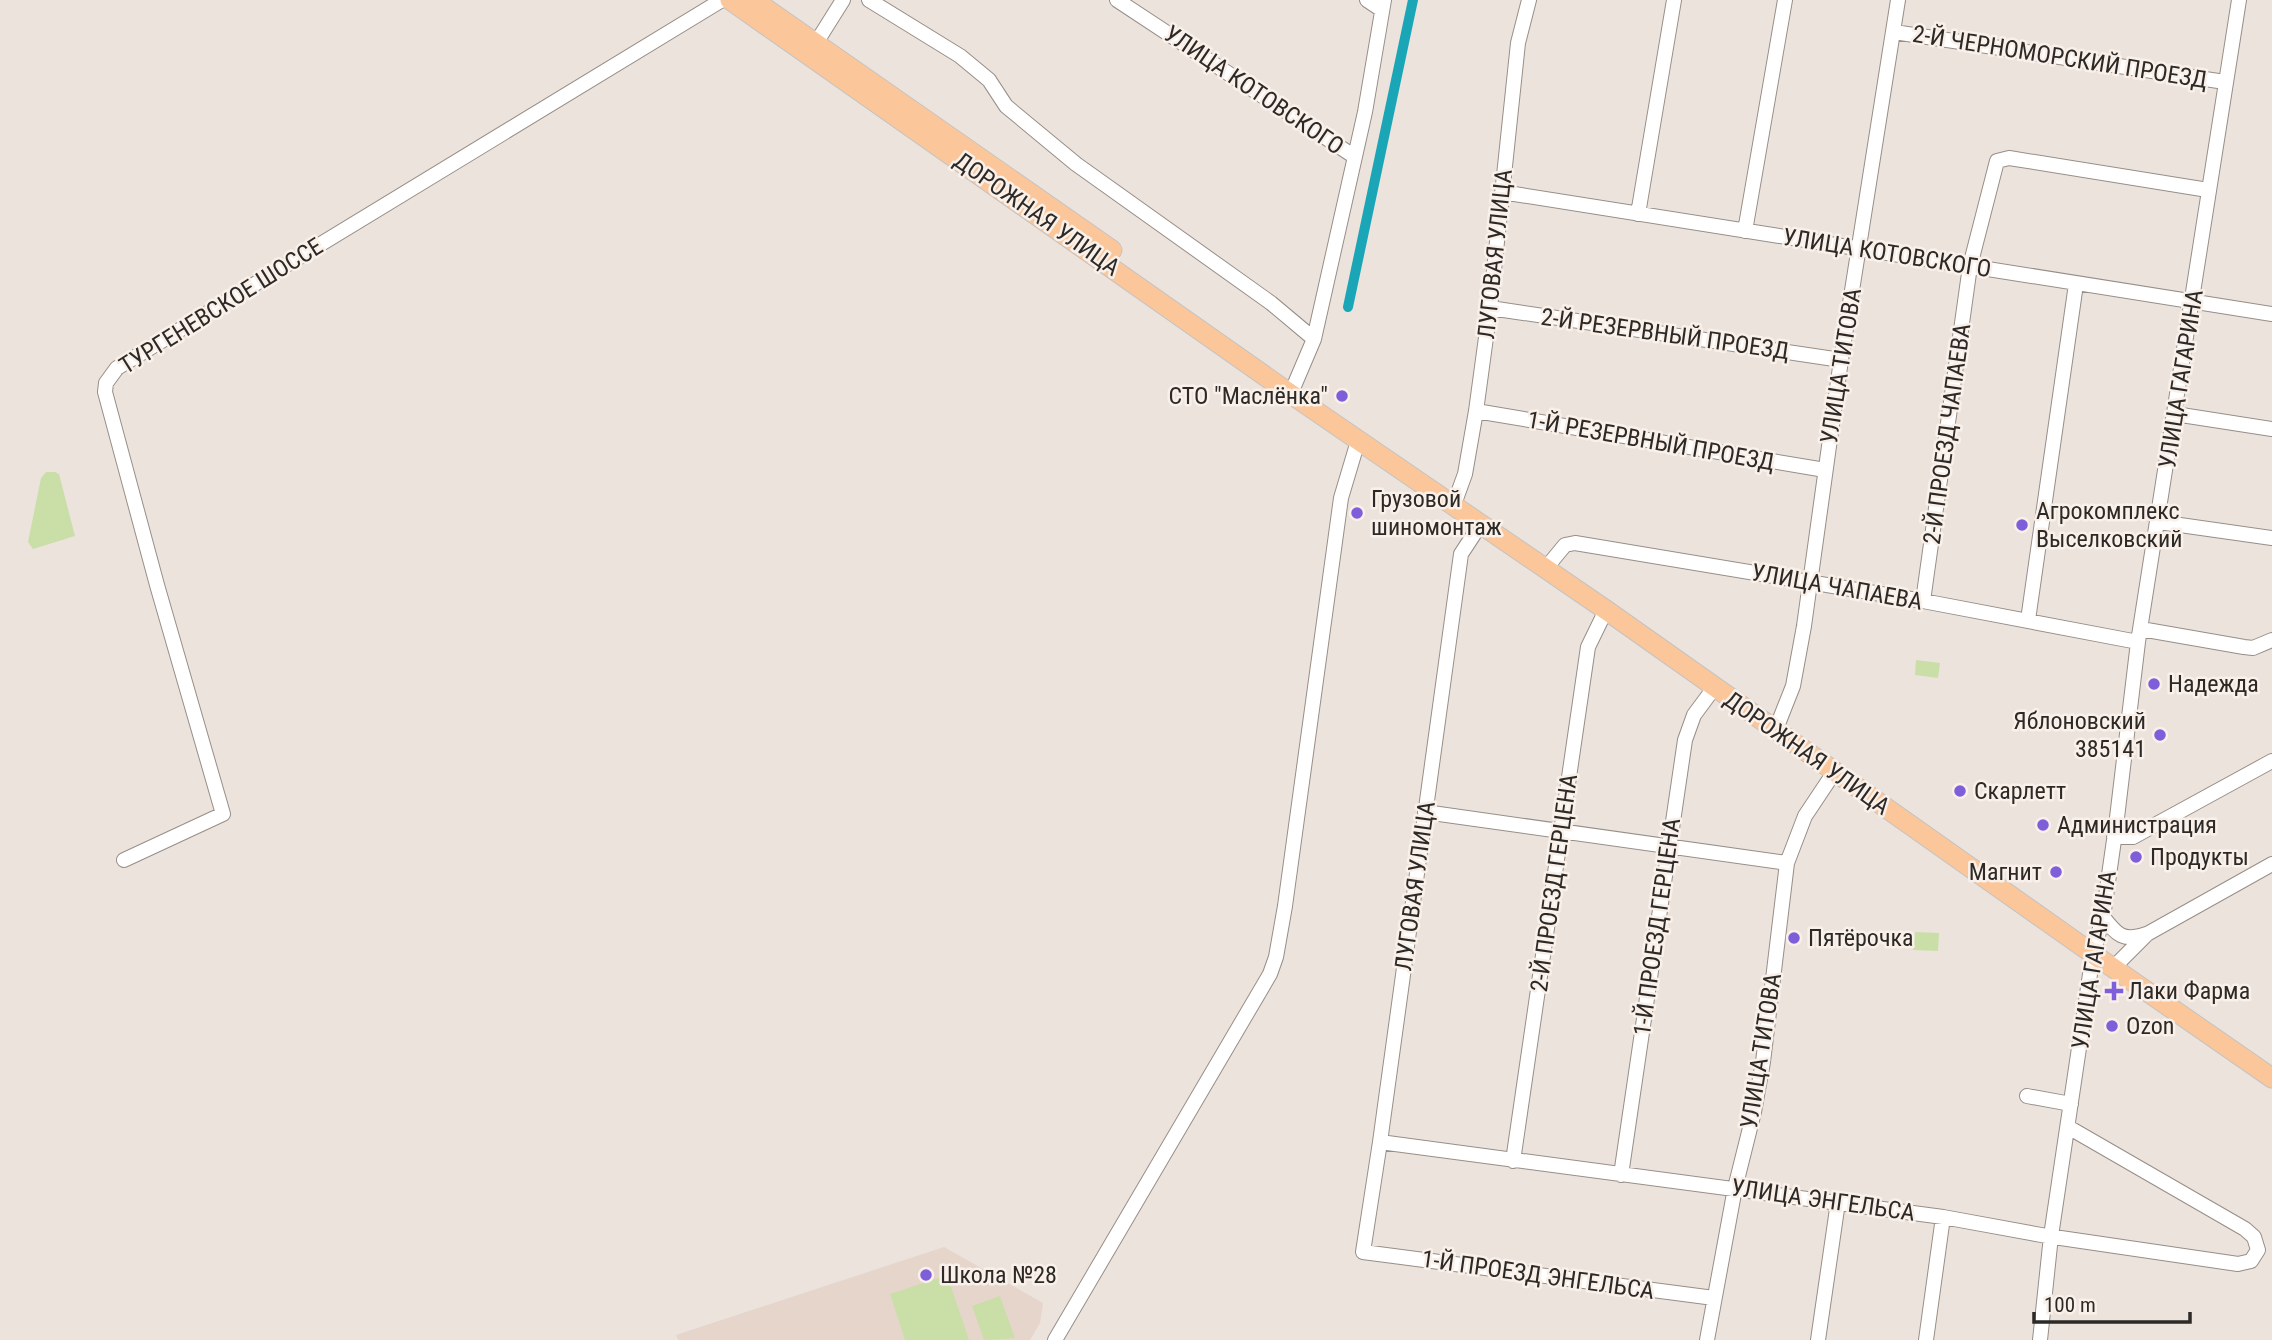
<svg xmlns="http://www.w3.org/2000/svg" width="2272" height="1340" viewBox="0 0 2272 1340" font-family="'Roboto Condensed',sans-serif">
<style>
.built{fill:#e6d5ca}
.green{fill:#cadea8}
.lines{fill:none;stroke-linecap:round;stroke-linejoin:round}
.canal{stroke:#1aa6b7;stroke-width:10}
.minor-casing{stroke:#978e88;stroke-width:16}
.major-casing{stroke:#c4c3c2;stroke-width:21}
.minor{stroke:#fff;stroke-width:14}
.major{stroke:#fbc79a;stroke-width:19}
.poi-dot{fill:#7e5ed9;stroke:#faf0ea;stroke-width:2.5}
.labels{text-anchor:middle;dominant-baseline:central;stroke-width:5;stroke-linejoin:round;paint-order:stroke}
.street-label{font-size:24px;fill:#2c2926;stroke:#faf0ea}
.poi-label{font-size:24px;fill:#2c2926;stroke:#faf0ea;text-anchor:start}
</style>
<rect width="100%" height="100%" fill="#ede3dd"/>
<path class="built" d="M944,1247L1043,1303L1040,1323L1030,1340H678L676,1335Z"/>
<path class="green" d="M46,472H55L59,474L75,536L33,549L28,542L41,478Z
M1916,660L1940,663L1938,678L1915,675Z
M1915,932L1939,933L1938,951L1913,950Z
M947,1275L969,1340H905L890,1294Z
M1000,1296L1015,1338L984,1340L972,1306Z"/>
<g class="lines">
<path class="canal" d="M1348,307L1413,0"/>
<defs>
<path id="minor" d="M869,0L960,56L989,80L1006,106L1076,164L1271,303L1314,339
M1117,0L1355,157
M1367,0L1382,10
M1894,32L2225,82
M816,43L843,0
M1502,192L2272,314
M1638,214L1674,0
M1745,231L1785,0
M1490,308L1841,360
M1294,386L1314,339L1365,112L1384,0
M1476,411L1825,470
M2175,414L2272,429
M1453,507L1465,474L1476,411L1490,308L1518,43L1529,0
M2159,522L2272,538
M1480,525L1461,554L1380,1142L1363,1252L1714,1298
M1546,568L1565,545L1575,543L1923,601L2138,642
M1923,601L1970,266L1997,161L2009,158L2208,190
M2028,620L2076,284
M2141,629L2244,647L2253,648L2272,640
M1776,729L1793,686L1804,626L1841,360L1898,0
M1425,812L1787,863
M2114,837H2133L2272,761
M124,860L223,814L157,585L105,392L106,383L117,368L722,0
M2103,917C2117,935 2123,942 2146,934
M2113,968L2147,934L2272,864
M2027,1096L2071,1104
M1380,1142L1943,1217L2047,1236L2238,1264L2251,1261L2258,1250L2254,1237L2245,1229L2068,1127
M1513,1161L1588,647L1606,610
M1621,1175L1685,740L1694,715L1714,688
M1055,1340L1270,974L1276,957L1285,906L1341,498L1358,441
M1707,1340L1735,1188L1754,1112L1763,1062L1787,863L1805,816L1835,771
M1818,1340L1838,1202
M1926,1340L1943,1217
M2040,1340L2051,1236L2093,954L2103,917L2116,826L2138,642L2239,0"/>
<path id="major" d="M730,0L1285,390L1606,610L2093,954L2272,1078
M755,1L1112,250"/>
</defs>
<use href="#minor" class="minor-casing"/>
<use href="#major" class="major-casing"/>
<use href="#minor" class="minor"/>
<use href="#major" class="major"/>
</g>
<g class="poi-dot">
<circle cx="1342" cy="396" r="7"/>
<circle cx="1357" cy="513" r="7"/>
<circle cx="2022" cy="525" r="7"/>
<circle cx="2154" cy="684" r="7"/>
<circle cx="2160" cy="735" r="7"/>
<circle cx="1960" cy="791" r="7"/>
<circle cx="2043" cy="825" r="7"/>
<circle cx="2136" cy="857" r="7"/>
<circle cx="2056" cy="872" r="7"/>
<circle cx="1794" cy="938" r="7"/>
<path d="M2110.5 980.5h7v7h7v7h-7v7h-7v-7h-7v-7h7z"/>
<circle cx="2112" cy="1026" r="7"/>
<circle cx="926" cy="1275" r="7"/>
</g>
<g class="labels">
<g class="street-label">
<text transform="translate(2060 57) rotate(9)">2-Й ЧЕРНОМОРСКИЙ ПРОЕЗД</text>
<text transform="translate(1254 90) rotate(34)">УЛИЦА КОТОВСКОГО</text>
<text transform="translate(1037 214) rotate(35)">ДОРОЖНАЯ УЛИЦА</text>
<text transform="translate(1887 253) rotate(9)">УЛИЦА КОТОВСКОГО</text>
<text transform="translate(1495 254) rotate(-84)">ЛУГОВАЯ УЛИЦА</text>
<text transform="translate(221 306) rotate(-32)">ТУРГЕНЕВСКОЕ ШОССЕ</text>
<text transform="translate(1665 334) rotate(8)">2-Й РЕЗЕРВНЫЙ ПРОЕЗД</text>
<text transform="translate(1841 366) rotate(-81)">УЛИЦА ТИТОВА</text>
<text transform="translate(2181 379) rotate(-81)">УЛИЦА ГАГАРИНА</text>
<text transform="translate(1947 434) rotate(-82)">2-Й ПРОЕЗД ЧАПАЕВА</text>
<text transform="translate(1651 441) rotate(10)">1-Й РЕЗЕРВНЫЙ ПРОЕЗД</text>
<text transform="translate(1837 587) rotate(10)">УЛИЦА ЧАПАЕВА</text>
<text transform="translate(1807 753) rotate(35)">ДОРОЖНАЯ УЛИЦА</text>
<text transform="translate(1554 883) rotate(-82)">2-Й ПРОЕЗД ГЕРЦЕНА</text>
<text transform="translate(1415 886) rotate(-82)">ЛУГОВАЯ УЛИЦА</text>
<text transform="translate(1657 927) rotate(-82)">1-Й ПРОЕЗД ГЕРЦЕНА</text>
<text transform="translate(2094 960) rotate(-81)">УЛИЦА ГАГАРИНА</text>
<text transform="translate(1761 1051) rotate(-81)">УЛИЦА ТИТОВА</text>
<text transform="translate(1823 1200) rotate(8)">УЛИЦА ЭНГЕЛЬСА</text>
<text transform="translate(1538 1275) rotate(8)">1-Й ПРОЕЗД ЭНГЕЛЬСА</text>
</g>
<g class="poi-label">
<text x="1328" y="396" text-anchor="end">СТО "Маслёнка"</text>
<text x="1371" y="499">Грузовой<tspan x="1371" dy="28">шиномонтаж</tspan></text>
<text x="2036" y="511">Агрокомплекс<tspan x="2036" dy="28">Выселковский</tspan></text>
<text x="2168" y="684">Надежда</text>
<text x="2146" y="721" text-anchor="end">Яблоновский<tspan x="2146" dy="28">385141</tspan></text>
<text x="1974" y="791">Скарлетт</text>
<text x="2057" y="825">Администрация</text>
<text x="2150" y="857">Продукты</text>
<text x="2042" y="872" text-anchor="end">Магнит</text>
<text x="1808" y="938">Пятёрочка</text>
<text x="2128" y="991">Лаки Фарма</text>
<text x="2126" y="1026">Ozon</text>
<text x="940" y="1275">Школа №28</text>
</g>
</g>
<path d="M2034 1312v10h156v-10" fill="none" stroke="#2c2926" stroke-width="3.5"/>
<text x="2044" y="1312" font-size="21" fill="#2c2926" stroke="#faf0ea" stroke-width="5" paint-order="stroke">100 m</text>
</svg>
